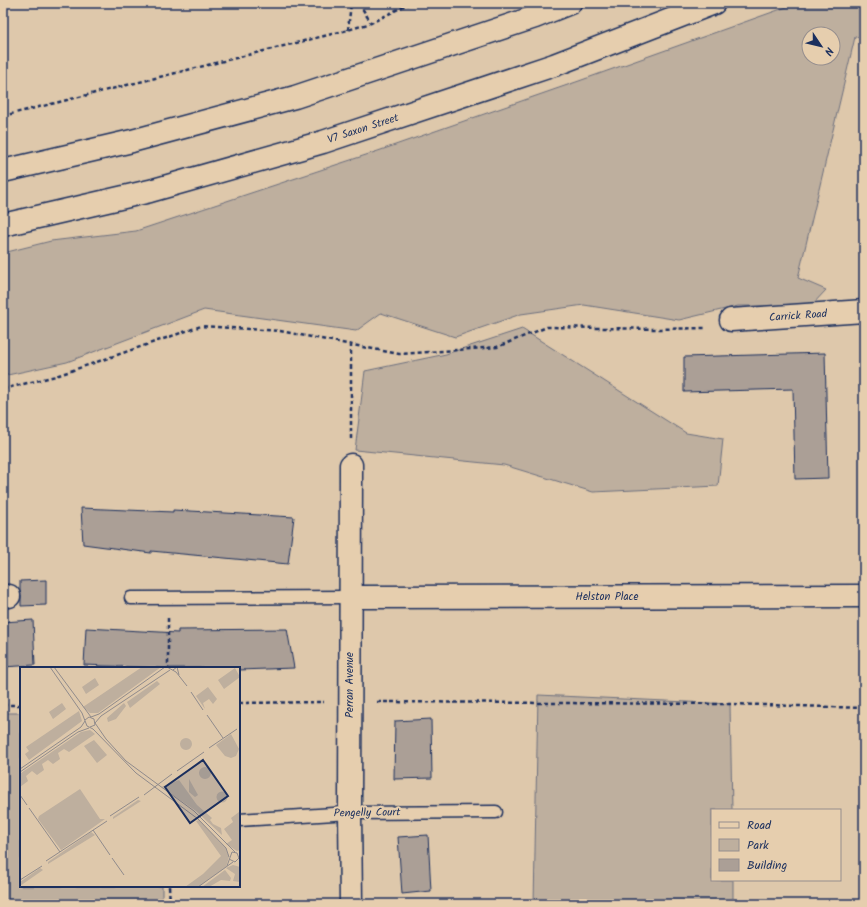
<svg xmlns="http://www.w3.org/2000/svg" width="867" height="907" viewBox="0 0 867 907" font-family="Kalam,sans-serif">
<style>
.green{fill:#beaf9e;stroke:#6c6f7e;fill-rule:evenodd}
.building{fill:#ab9f96;stroke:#1b2f5e}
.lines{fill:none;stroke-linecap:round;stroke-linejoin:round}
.service-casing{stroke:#1b2f5e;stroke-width:15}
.minor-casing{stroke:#1b2f5e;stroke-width:25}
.tertiary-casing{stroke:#1b2f5e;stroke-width:25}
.path{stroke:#1b2f5e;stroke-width:2.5;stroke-dasharray:4 3;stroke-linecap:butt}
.service{stroke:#e6ceae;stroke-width:12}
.minor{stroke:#e6ceae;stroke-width:22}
.tertiary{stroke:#e6ceae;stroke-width:22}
.labels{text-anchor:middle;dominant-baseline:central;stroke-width:4;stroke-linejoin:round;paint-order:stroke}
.street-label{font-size:11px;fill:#1b2f5e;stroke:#e6ceae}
.inset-road{fill:none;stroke:#908b8c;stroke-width:1}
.view{fill:#1b2f5e;fill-opacity:0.15;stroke:#1b2f5e;stroke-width:2}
.inset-edge{fill:none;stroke:#1b2f5e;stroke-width:2}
</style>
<rect width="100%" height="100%" fill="#dec8ab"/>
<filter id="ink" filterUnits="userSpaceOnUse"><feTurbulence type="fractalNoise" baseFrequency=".025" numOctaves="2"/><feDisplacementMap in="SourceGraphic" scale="8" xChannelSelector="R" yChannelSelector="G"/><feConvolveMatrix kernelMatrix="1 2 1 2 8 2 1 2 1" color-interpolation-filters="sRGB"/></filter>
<g filter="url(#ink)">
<path class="green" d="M798,3H864V36L855,37L798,278L826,290L811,306H738L679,320L584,305L521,314L455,337L381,313L356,331L204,310L67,362L3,376V253L51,241L136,231L378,151L579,81ZM809,34H833V58H809Z
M522,329L686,433L723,439L718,486L593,492L504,465L355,450L365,371L446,354Z
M538,695L730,704L732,810H712V880H733V904H534Z
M3,713H21V886H162V904H3Z"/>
<path class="building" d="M825,353L828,478L795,479L793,389L684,392V357Z
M81,508L173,512V510L294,517L288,564L151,551V553L83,544Z
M46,580V605L21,606V596L20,591V581Z
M33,620L35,665L3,667V622Z
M86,628L178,633V630L287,629L294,668L239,670V668H163L84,665Z
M431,719L432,778L394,779L395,721Z
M428,835L431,891L402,894L398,837Z"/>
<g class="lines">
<defs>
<path id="service" d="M131,598L350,597
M239,820L350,813L496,812"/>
<path id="minor" d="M731,320L864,311
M351,465L350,813L351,904
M3,596H9
M350,597L864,596"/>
<path id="tertiary" d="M3,171L132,141L295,97L535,17L570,3
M3,225L150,191L323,142L554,65L714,3"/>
</defs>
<use href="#service" class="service-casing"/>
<use href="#minor" class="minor-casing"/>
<use href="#tertiary" class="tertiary-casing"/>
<path class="path" d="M359,3L371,23
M348,30L351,3
M3,116L348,30L371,23L410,3
M3,389L56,376L201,326L280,331L399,354L497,347L547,327L658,329L706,328
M351,439V344
M168,618V668
M377,702L730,704L864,708
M239,703L324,702
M3,705H21
M169,886L170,904"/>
<use href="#service" class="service"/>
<use href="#minor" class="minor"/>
<use href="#tertiary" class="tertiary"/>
</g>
</g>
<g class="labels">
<g class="street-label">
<text transform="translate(363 129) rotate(-18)">V7 Saxon Street</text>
<text transform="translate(798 316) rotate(-4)">Carrick Road</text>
<text x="607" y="597">Helston Place</text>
<text transform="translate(350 685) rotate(-90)">Perran Avenue</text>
<text transform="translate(367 813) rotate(-1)">Pengelly Court</text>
</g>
</g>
<g transform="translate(20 667)">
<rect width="220" height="220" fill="#dec8ab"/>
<path d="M122,0H141L78,46H70L63,40ZM215,1L220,10L204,22L198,13ZM75,11L79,18L66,27L62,20ZM137,14L140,17L110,41L107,35ZM188,20L197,32L193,37L189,32L183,36L185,42L176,29ZM42,36L46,42L33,52L29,45ZM104,36L106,39L96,52L88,55L87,51ZM59,44L62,54L9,93L5,87L9,84L6,80ZM70,63L75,67L49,85L44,82L38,86L40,92L33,97L28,93L22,97L24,103L17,108L12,104L6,109L8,114L0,120L1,106L61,65ZM211,67L219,82L216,89L211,91L205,89L196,78ZM160 77a6 6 0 1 1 12 0a6 6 0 1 1-12 0ZM74,73L87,88L77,96L64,79ZM179 106a6 6 0 1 1 12 0a6 6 0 1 1-12 0ZM169,112L178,128L175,130L169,125ZM159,113L177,138L192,151L190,153L193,157L201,161L202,168L176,144L141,120ZM60,122L80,152H85L41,183L18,152L19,149ZM196.5 130a5.5 5.5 0 1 1 11 0a5.5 5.5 0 1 1-11 0ZM118,133L121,134L93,152V150ZM219,145L220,183L217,184L206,177L212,173L204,162L213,155L211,151ZM179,153L206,181L209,190L206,200L178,220H165L183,207L201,189L176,154ZM71,165L75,168L28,197V195ZM213,198L220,200V215L213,214L215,207L206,201ZM20,201L23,203L0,219V215ZM205,203L211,211L210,214L201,213L189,220H182Z" fill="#beaf9e"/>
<path class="inset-road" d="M30,0L62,46L67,59L73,62L116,106L178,152L206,181L209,190M34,0L71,50M147,0L156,5L167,19M153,3L157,0L159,8M171,25L183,43M187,48L203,71M71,50L79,47L145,0M65,53L69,50L74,52L75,58L70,60M75,56L86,72L106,94L174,144L215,185M75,56L81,49L150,3M189,81L217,62M0,102L61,60L65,54M157,104L184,85M0,105L58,65L69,61M0,128L7,138M124,128L152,107M9,141L40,185M90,149L119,130M73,163L90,188M92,191L104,208M209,192L215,195L219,191M26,194L87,154M207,199L212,185L217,186L220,194M0,213L22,199M178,220L213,195"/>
<path class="view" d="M183,93L208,129L170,156L145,120Z"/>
<rect width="220" height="220" class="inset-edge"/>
</g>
<rect width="867" height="907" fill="none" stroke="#e6ceae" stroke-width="16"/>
<rect x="8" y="8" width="851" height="891" fill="none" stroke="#1b2f5e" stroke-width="1.5" filter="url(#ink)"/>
<rect x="711" y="809" width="130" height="72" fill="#e6ceae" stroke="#958e8e"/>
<rect x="719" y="822" width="20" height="6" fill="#e6ceae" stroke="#958e8e"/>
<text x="747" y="829" font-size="12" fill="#1b2f5e">Road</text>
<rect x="719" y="839" width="20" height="12" fill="#beaf9e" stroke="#958e8e"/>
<text x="747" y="849" font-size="12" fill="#1b2f5e">Park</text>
<rect x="719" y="859" width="20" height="12" fill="#ab9f96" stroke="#958e8e"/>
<text x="747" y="869" font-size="12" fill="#1b2f5e">Building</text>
<g transform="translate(821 46) rotate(125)"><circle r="19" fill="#e6ceae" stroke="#958e8e"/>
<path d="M0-3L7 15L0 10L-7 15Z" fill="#1b2f5e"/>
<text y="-6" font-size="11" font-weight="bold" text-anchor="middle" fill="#1b2f5e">N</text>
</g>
</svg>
